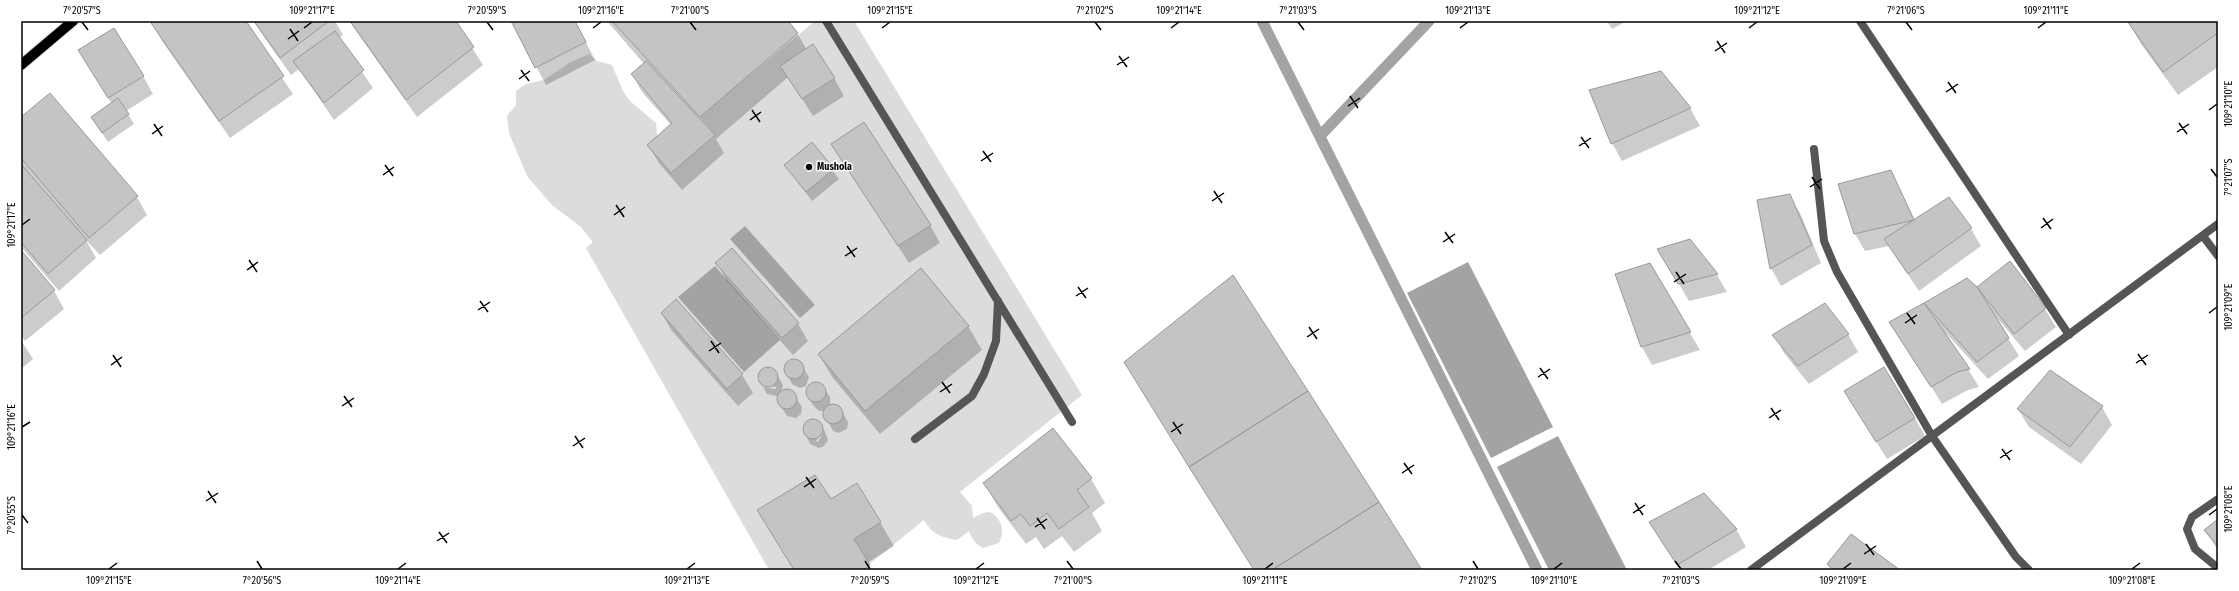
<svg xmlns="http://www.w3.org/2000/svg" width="2239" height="591" viewBox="0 0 2239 591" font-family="'Fira Sans Condensed',sans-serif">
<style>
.green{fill:#dcdcdc}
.water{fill:#a3a3a3}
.shadow{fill:#0003;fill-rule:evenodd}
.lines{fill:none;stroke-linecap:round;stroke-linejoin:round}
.stream{stroke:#a3a3a3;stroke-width:11}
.building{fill:#c4c4c4;stroke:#999}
.primary-casing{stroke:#dbdbdb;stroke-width:12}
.service{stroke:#555;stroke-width:8}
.minor{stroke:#555;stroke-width:8}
.primary{stroke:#000;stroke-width:10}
.ticks{fill:none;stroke:#000;stroke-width:1.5}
.poi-dot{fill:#000;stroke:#fff;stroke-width:1.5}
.labels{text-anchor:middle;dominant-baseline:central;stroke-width:3;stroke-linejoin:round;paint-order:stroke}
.poi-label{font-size:10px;font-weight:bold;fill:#000;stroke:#fff;text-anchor:start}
.neatline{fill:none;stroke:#000;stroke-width:1.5}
.ticks-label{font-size:10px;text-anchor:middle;fill:#000}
</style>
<rect width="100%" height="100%" fill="#fff"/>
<path class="green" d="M815,21H854L1082,395L960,492L972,506L973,518L983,513L990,512C1002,519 1005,530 999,543L983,548C975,544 973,540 969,531L957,540C943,538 931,534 924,520L862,570H769L586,248L592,243V241L581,227L552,205L527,176L509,133L507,116L516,105V91L526,84L544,80L569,63L589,54L597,61L612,65L623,91L630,101L656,123L658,144L676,161L683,163L715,135L700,117L712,107L710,103L744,74L750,75Z"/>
<path class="water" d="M745,226L815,305L800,318L730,239Z
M1468,262L1553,427L1491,458L1407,293Z
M715,266L780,340L744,372L678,297Z
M1558,436L1627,570H1549L1497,467Z"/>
<path class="shadow" d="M155,21H244L293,94L230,138L162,41L152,23Z
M253,21H335L343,35L339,38L373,88L334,120L299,69L291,75Z
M349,21H455L483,65L417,117Z
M512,21H575L595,60L546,85Z
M607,21H787L797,33L807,50L834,78L844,96L813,116L788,77L716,139L724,153L682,190L659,163L648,145L671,125L642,92L632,74L644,64Z
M1607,21H1627L1612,29Z
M2128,21H2218V67L2178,95L2141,44Z
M89,68L143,76L153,94L126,111L134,124L108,142L98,127L112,104Z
M49,94L137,197L147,215L100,255L86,240L96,258L59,291L21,247V165H23L21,162V119Z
M1690,108L1700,126L1622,161L1612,143Z
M812,143L839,179L812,201L785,165Z
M843,162L930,225L940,243L909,263Z
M1890,171L1915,220L1971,229L1981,246L1919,291L1889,246L1865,251L1855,234Z
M1789,196L1800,213L1821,263L1781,286L1771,268Z
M1689,240L1717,275L1727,292L1689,301L1669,267Z
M21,252L54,291L64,309L25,341L21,335Z
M717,263L798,324L808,341L793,355L727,281Z
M2009,263L2045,309L2056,327L2025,351L1992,312L2019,356L1988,379L1945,332L1979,387L1968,390L1942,404L1891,322L1967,279L1977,288Z
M1649,264L1700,350L1652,365L1642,347L1616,275Z
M676,300L742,375L753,393L738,406L672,331L662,314Z
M968,326L982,350L880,434L833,378L819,355Z
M1848,334L1858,352L1809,384L1784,353L1774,335Z
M21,340L33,359L21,369Z
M792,360H798L809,377L806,386L800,388L792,384L787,374L785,369L787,363Z
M1125,362L1421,570H1254Z
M765,368L774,370L783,385L781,392L790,390L796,398L802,407L801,414L796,418L787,416L778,402L780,393L777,396L767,394L759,379L760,371ZM763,385L776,387V389L763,387Z
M2051,371L2102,407L2112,425L2081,464L2029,427L2018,409Z
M813,383L820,384L824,388L830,397V405L839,407L848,422L847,429L839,433L833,431L824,414L825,411H819L813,405L807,395V389Z
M1856,409L1915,418L1925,436L1887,459Z
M813,419L821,424L824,430L816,441L818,442L824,430L826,434L828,440L824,446L819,448L810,444L803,429L807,421Z
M1053,429L1091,479L1105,503L1092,513L1102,531L1074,552L1062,536L1044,549L1036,537L1026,544L998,507L984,483Z
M830,500L880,522L894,546L867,563L871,570H794Z
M2218,520V551L2206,530Z
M1650,522L1736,529L1746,547L1708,570H1680Z"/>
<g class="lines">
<path class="stream" d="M1262,21L1537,570
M1320,136L1429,21"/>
</g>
<path class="building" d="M154,21H246L284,76L219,121L151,23Z
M254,21H329L280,58Z
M350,21H456L474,47L406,100Z
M511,21H575L586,42L535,68Z
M612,21H788L798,33L700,117Z
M2127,21H2218V33L2163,72Z
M114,28L144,76L108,98L78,50Z
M335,31L364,70L324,103L293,61Z
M813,44L835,78L802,99L780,66Z
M646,61L715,135L671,173L647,145L672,123L631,74Z
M1661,71L1691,108L1611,144L1589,90Z
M50,93L138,196L89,238L21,158V117Z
M118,98L129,114L102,133L91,117Z
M864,122L931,225L898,246L831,144Z
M812,142L834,169L806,192L784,165Z
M21,164L87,240L48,274L21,242Z
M1891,170L1914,220L1854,234L1838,184Z
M1790,194L1812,245L1770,269L1757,200Z
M1949,197L1972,228L1908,274L1884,239Z
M1690,239L1718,274L1678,284L1657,249Z
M732,248L799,323L782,338L715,263Z
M21,250L55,290L21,318Z
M2010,261L2046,308L2014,334L1977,287Z
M1650,263L1691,332L1641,347L1615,274Z
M921,268L969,326L865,411L818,354Z
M1233,275L1308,391L1189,467L1124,362Z
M1967,278L1977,287L2009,338L1977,362L1924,303Z
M676,299L743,374L727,389L661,313Z
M1825,303L1849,334L1798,366L1772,335Z
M1924,303L1970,369L1957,372L1931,387L1889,322Z
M784 369a10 10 0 1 1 20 0a10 10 0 1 1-20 0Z
M758 377a10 10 0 1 1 20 0a10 10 0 1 1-20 0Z
M1884,367L1915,418L1876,442L1844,391Z
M2050,370L2103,406L2070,447L2017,409Z
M806 392a10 10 0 1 1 20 0a10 10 0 1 1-20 0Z
M777 399a10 10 0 1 1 20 0a10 10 0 1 1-20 0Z
M1308,391L1379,502L1272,570H1254L1189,467Z
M823 414a10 10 0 1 1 20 0a10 10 0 1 1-20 0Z
M803 429a10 10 0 1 1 20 0a10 10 0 1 1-20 0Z
M1053,428L1092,478L1077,490L1089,507L1059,529L1047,513L1030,526L1021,514L1011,521L983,483Z
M815,475L831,499L857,483L881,522L854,539L870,565L863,570H794L757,510Z
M1704,493L1737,529L1677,565L1649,522Z
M1379,502L1422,570H1272Z
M2218,519V547L2204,530Z
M1851,534L1900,570H1833L1827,564Z"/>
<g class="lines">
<defs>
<path id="primary" d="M21,65L73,21"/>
</defs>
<use href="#primary" class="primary-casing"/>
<path class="service" d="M826,21L1072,422
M915,439L972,396L984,374L996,341L998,301"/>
<path class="minor" d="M1860,21L2069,335
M1814,149L1824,241L1837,272L1932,436L2016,557L2029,570
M2203,236L2218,256
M2218,499L2192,517L2187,529L2195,549L2218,568
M1751,570L2218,224"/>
<use href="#primary" class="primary"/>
</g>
<path class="ticks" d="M82,22L88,30M487,22L493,30M690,22L696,30M1095,22L1101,30M1298,22L1304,30M1906,22L1912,30M304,28L312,22M593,28L601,22M882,28L890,22M1171,28L1179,22M1460,28L1468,22M1749,28L1757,22M2038,28L2046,22M290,29L298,41M288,39L299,31M1717,41L1725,53M1715,51L1727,43M1119,56L1127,67M1117,65L1129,57M521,70L529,81M519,79L530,71M1948,82L1956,93M1946,92L1958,84M1350,96L1358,108M1348,106L1360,98M752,110L760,122M2209,110L2217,104M750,120L761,112M2179,123L2187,134M154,124L162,136M2177,132L2189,124M152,134L163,126M1581,137L1589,148M1579,146L1591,138M983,151L991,162M981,161L993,153M385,165L393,176M2211,169L2217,177M383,175L394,167M1812,177L1820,189M1810,187L1822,179M1214,191L1222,203M1212,201L1224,193M616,205L624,217M614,215L625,207M2043,218L2051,229M22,225L30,219M2041,228L2053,219M1445,232L1453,243M1443,242L1455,234M847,246L855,257M845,256L857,248M249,260L257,272M247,270L258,262M1676,272L1684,284M1674,282L1686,274M1078,287L1086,298M1076,296L1088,288M480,301L488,312M478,310L490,302M1907,313L1915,324M2209,313L2217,307M1905,323L1917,315M1309,327L1317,339M1307,337L1319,329M711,341L719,353M709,351L721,343M2138,354L2146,365M113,355L121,367M2136,363L2148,355M111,365L122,357M1540,368L1548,379M1538,377L1550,369M942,382L950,393M940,392L952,384M344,396L352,407M342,406L354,398M1771,408L1779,420M1769,418L1781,410M1173,422L1181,434M22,427L30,422M1171,432L1183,424M575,436L583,448M573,446L585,438M2002,449L2010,460M2000,458L2012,450M1404,463L1412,474M1402,473L1414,465M806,477L814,488M804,487L816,479M208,491L216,503M206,501L218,493M1635,503L1643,515M1633,513L1645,505M22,515L28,523M2209,515L2217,509M1037,518L1045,529M1035,527L1047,519M439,532L447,543M437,541L449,533M1866,544L1874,555M1864,554L1876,546M257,561L262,569M865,561L870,569M1067,561L1073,569M1473,561L1478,569M1675,561L1681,569M109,569L117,563M398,569L406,563M687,569L695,563M976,569L984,563M1265,569L1273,563M1554,569L1562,563M1843,569L1851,563M2132,569L2140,563"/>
<circle class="poi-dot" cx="809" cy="167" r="4"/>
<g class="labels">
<g class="poi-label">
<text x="817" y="167">Mushola</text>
</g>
</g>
<rect width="2239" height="591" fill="none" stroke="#ffffff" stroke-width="44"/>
<rect x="22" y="22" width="2195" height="547" class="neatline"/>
<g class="ticks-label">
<text x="82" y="14">7°20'57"S</text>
<text x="312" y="14">109°21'17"E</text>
<text x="487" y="14">7°20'59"S</text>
<text x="601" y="14">109°21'16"E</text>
<text x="690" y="14">7°21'00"S</text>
<text x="890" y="14">109°21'15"E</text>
<text x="1095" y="14">7°21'02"S</text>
<text x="1179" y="14">109°21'14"E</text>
<text x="1298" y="14">7°21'03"S</text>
<text x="1468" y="14">109°21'13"E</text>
<text x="1757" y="14">109°21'12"E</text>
<text x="1906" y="14">7°21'06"S</text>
<text x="2046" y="14">109°21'11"E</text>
<text transform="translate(2228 104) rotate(-90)" y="4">109°21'10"E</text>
<text transform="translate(2228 177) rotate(-90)" y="4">7°21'07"S</text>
<text transform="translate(11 225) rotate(-90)" y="4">109°21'17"E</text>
<text transform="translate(2228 307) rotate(-90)" y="4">109°21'09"E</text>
<text transform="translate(11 427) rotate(-90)" y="4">109°21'16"E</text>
<text transform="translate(2228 509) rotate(-90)" y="4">109°21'08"E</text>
<text transform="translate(11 515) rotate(-90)" y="4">7°20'55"S</text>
<text x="109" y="584">109°21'15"E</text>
<text x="262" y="584">7°20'56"S</text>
<text x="398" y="584">109°21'14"E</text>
<text x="687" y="584">109°21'13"E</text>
<text x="870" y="584">7°20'59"S</text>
<text x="976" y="584">109°21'12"E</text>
<text x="1073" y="584">7°21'00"S</text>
<text x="1265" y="584">109°21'11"E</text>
<text x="1478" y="584">7°21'02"S</text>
<text x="1554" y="584">109°21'10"E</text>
<text x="1681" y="584">7°21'03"S</text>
<text x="1843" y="584">109°21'09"E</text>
<text x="2132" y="584">109°21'08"E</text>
</g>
</svg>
